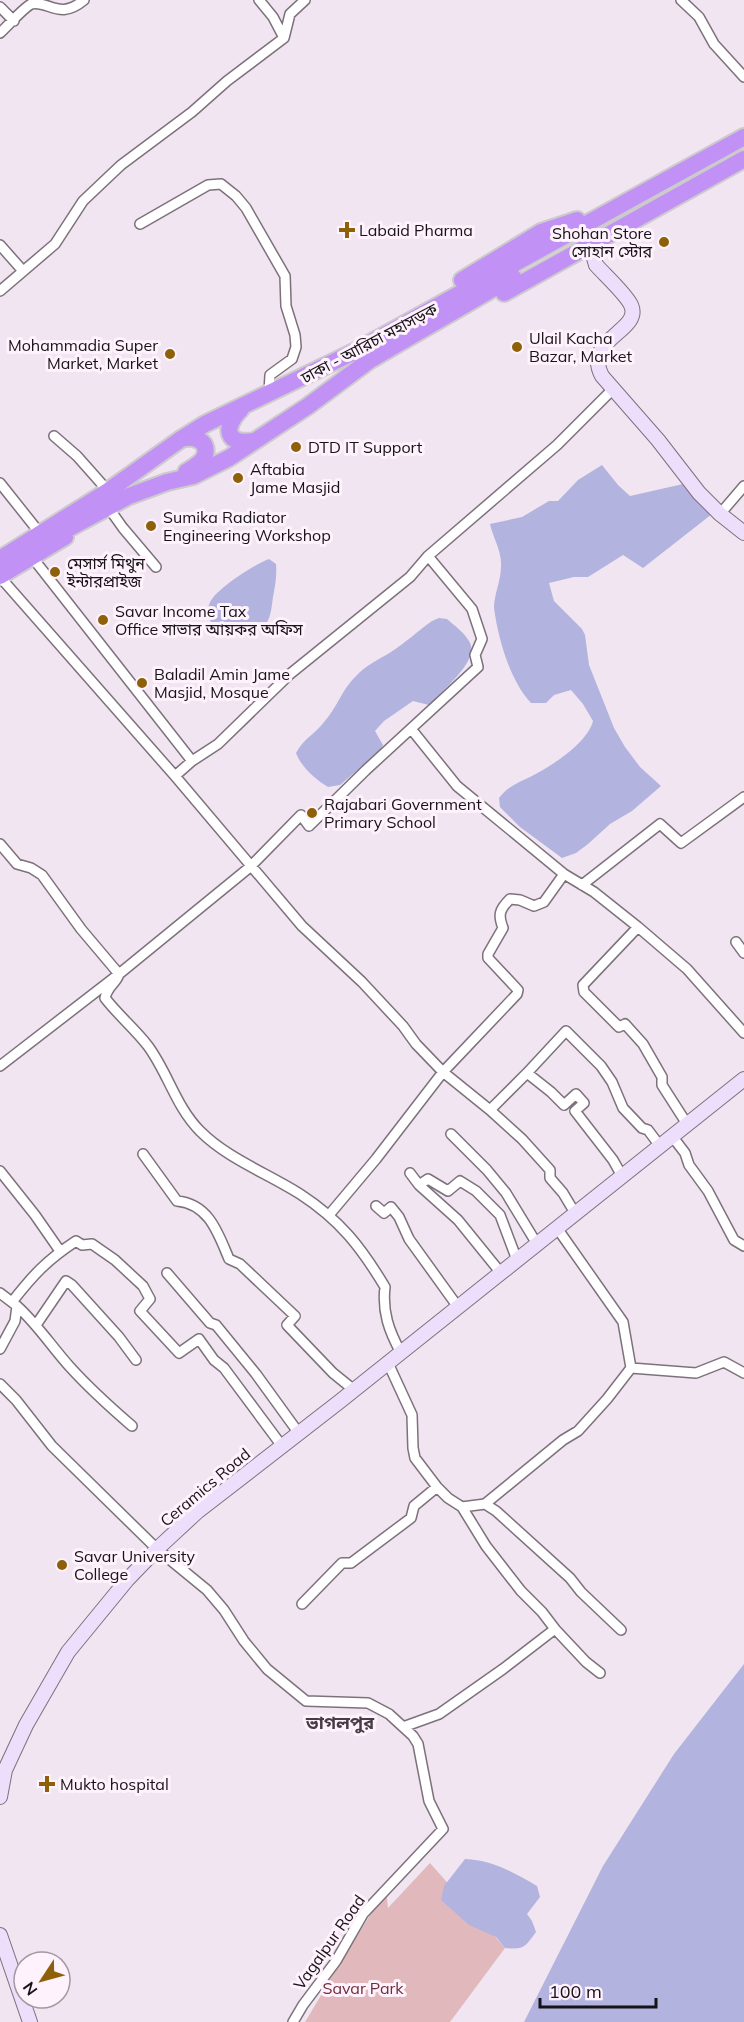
<svg xmlns="http://www.w3.org/2000/svg" width="744" height="2022" viewBox="0 0 744 2022" font-family="Mulish,'Noto Sans Bengali',sans-serif">
<style>
.park{fill:#e1b9bd}
.water{fill:#b2b3df}
.lines{fill:none;stroke-linecap:round;stroke-linejoin:round}
.street-casing{stroke:#7d727c;stroke-width:12}
.secondary-casing{stroke:#7d727c;stroke-width:16}
.highway-casing{stroke:#cccbcc;stroke-width:20}
.street{stroke:#fff;stroke-width:9}
.secondary{stroke:#eddefc;stroke-width:14}
.highway{stroke:#c291f5;stroke-width:16}
.poi-dot{fill:#8e6108;stroke:#fef2fd;stroke-width:2}
.labels{text-anchor:middle;dominant-baseline:central;stroke-width:6;stroke-linejoin:round;paint-order:stroke}
.poi-label{font-size:16px;fill:#171317;stroke:#fef2fd;text-anchor:start}
.street-label{font-size:16px;fill:#171317;stroke:#fef2fd}
.park-label{font-size:16px;fill:#6f2e3a;stroke:#fef2fd}
.neighbourhood-label{font-size:18px;font-weight:bold;fill:#463c45;stroke:#fef2fd}
</style>
<rect width="100%" height="100%" fill="#f0e5f0"/>
<path class="park" d="M430,1863L505,1948L450,2022H305L326,1987L320,1982L347,1952L386,1890L388,1908Z"/>
<path class="water" d="M602,465L618,485L630,496L683,484L712,514L643,568L623,555L588,577H574L549,583L554,601L582,629L585,635L589,665L614,728L625,747L640,767L661,786L632,811L610,824L588,844L576,853L562,858L520,827L500,807L499,798C508,786 518,783 530,777C550,767 587,744 593,721L583,704L571,690L554,695L546,703H531C510,681 498,638 494,608C494,594 501,581 501,566C502,551 493,538 490,524L522,517L549,501H558L578,480Z
M269,559L276,564C277,576 275,586 273,597C271,611 271,628 253,631L242,624L229,633C222,633 217,630 213,625C207,618 206,607 212,599C220,587 255,564 269,559Z
M439,618L447,619C455,626 466,634 470,643C479,662 440,692 429,705L413,701L384,721L375,731L383,745L380,751L340,785L328,787C315,779 302,768 296,753C303,739 315,734 324,722C337,708 342,689 356,676C366,665 378,660 391,652C405,643 418,631 432,621Z
M744,1664V2022H524L603,1866L674,1754Z
M465,1859C492,1860 515,1873 537,1886L540,1897L527,1914L532,1921L536,1932C525,1947 524,1950 505,1948L496,1937L469,1925L441,1900L444,1886Z"/>
<g class="lines">
<defs>
<path id="street" d="M259,0L273,17L284,38
M681,0L699,17L714,44L744,77
M0,7L14,21
M0,33C9,25 21,10 31,4C49,0 59,21 84,0
M140,224L208,185L221,184L236,196L246,208L285,276L286,306L295,335L296,347L292,359L270,375L269,393
M0,245L23,271
M0,291L55,244L83,201L121,165L192,112L227,81L284,38L290,14L305,0
M54,436L77,456L108,491
M0,483L35,527
M108,507L123,528L156,567
M720,514L744,486
M32,557L192,761L218,744L290,674L410,577L428,556L557,445L613,389
M0,577L175,776L302,926L362,982L403,1026L416,1044L443,1072L376,1159L329,1215
M412,730L457,786L564,874L594,892L638,927L687,969L744,1033
M175,776L192,761
M0,844L17,864L31,868L42,875L81,929L119,974C116,984 108,985 105,998C118,1015 135,1029 148,1046C168,1073 176,1107 200,1131C228,1159 267,1173 300,1194C340,1220 361,1247 385,1287C382,1312 389,1331 401,1353
M564,874L544,902L534,906L520,900L510,899C499,910 498,915 503,928L488,954V958L518,990L517,994L443,1072L490,1110L522,1139L550,1170V1178L563,1193L575,1213
M582,885L660,824L681,843L744,797
M638,927L583,985L584,992L619,1027L625,1024L643,1044L662,1077V1085L687,1124
M736,942L744,953
M0,1066L119,974L250,867L301,815L309,826L366,770L478,667L475,655L482,639L472,609L428,556
M527,1073L566,1031L601,1066L612,1082L623,1108L642,1128L648,1130L660,1146
M490,1110L527,1073L551,1092L564,1105L576,1094L584,1103L575,1111L613,1160L622,1176
M451,1134L487,1170L506,1193L537,1244
M672,1136L685,1153L689,1165L708,1191L734,1240L744,1246
M143,1154L177,1201C209,1204 218,1233 229,1259L240,1264L295,1316L287,1325L333,1373L354,1390
M0,1171L35,1215L60,1251
M410,1173L419,1185L458,1220L501,1273
M419,1185L428,1179L448,1191L460,1181L476,1191L500,1215L517,1260
M376,1206L384,1213L391,1207L399,1217L409,1239L458,1307
M167,1273L210,1323L216,1325L256,1374L298,1432
M0,1293L17,1306L15,1321L0,1349
M12,1302C33,1275 47,1260 76,1241L82,1245L92,1244L115,1260L143,1286L150,1299L140,1311L179,1353L199,1339L214,1360L224,1368L279,1442L283,1445
M17,1306C37,1324 52,1347 70,1367C89,1388 110,1407 132,1426
M36,1325L66,1281L72,1285L119,1337L136,1360
M388,1363L412,1415L413,1448L415,1458L437,1487L448,1498L462,1507L486,1546L521,1591L542,1612L555,1629
M631,1368L696,1373L724,1362L744,1373
M0,1384L16,1400L52,1446L157,1549L207,1590L224,1610L244,1641L267,1669L306,1701L368,1703L389,1714L413,1736L418,1744L429,1801L443,1829L363,1914L336,1961L303,2005L293,2022
M485,1504L563,1440L578,1431L607,1399L631,1368L623,1322L557,1228
M462,1507L485,1504L496,1511L570,1578L581,1592L621,1630
M302,1604L342,1563H351L411,1518L414,1506L437,1487
M403,1727L439,1714L503,1669L555,1629L586,1662L600,1673"/>
<path id="secondary" d="M594,242V258L596,265C605,275 626,294 631,305C643,331 582,339 602,376L658,440L699,493L720,514L744,533
M0,1797L5,1770L26,1725L68,1652L127,1580L157,1549L197,1512L339,1402L744,1079
M0,1935L30,2022"/>
<path id="highway" d="M462,280L541,232L577,220
M504,293L744,159
M241,409C222,428 226,446 255,441
M181,439C192,436 209,439 205,455C203,463 192,468 186,472
M51,538L129,496L167,482L193,476L229,458L308,406L370,360L513,277
M0,559L108,491L181,439L205,424L354,352L744,137
M0,576L65,537"/>
</defs>
<use href="#street" class="street-casing"/>
<use href="#secondary" class="secondary-casing"/>
<use href="#highway" class="highway-casing"/>
<use href="#street" class="street"/>
<use href="#secondary" class="secondary"/>
<use href="#highway" class="highway"/>
</g>
<g class="poi-dot">
<path d="M344 221h6v6h6v6h-6v6h-6v-6h-6v-6h6z"/>
<circle cx="664" cy="242" r="6"/>
<circle cx="517" cy="347" r="6"/>
<circle cx="170" cy="354" r="6"/>
<circle cx="296" cy="447" r="6"/>
<circle cx="238" cy="478" r="6"/>
<circle cx="151" cy="526" r="6"/>
<circle cx="55" cy="572" r="6"/>
<circle cx="103" cy="620" r="6"/>
<circle cx="142" cy="683" r="6"/>
<circle cx="312" cy="813" r="6"/>
<circle cx="62" cy="1565" r="6"/>
<path d="M44 1775h6v6h6v6h-6v6h-6v-6h-6v-6h6z"/>
</g>
<g class="labels">
<g class="poi-label">
<text x="359" y="230">Labaid Pharma</text>
<text x="652" y="233" text-anchor="end">Shohan Store<tspan x="652" dy="18">সোহান স্টোর</tspan></text>
<text x="529" y="338">Ulail Kacha<tspan x="529" dy="18">Bazar, Market</tspan></text>
<text x="158" y="345" text-anchor="end">Mohammadia Super<tspan x="158" dy="18">Market, Market</tspan></text>
<text x="308" y="447">DTD IT Support</text>
<text x="250" y="469">Aftabia<tspan x="250" dy="18">Jame Masjid</tspan></text>
<text x="163" y="517">Sumika Radiator<tspan x="163" dy="18">Engineering Workshop</tspan></text>
<text x="67" y="563">মেসার্স মিথুন<tspan x="67" dy="18">ইন্টারপ্রাইজ</tspan></text>
<text x="115" y="611">Savar Income Tax<tspan x="115" dy="18">Office সাভার আয়কর অফিস</tspan></text>
<text x="154" y="674">Baladil Amin Jame<tspan x="154" dy="18">Masjid, Mosque</tspan></text>
<text x="324" y="804">Rajabari Government<tspan x="324" dy="18">Primary School</tspan></text>
<text x="74" y="1556">Savar University<tspan x="74" dy="18">College</tspan></text>
<text x="60" y="1784">Mukto hospital</text>
</g>
<g class="street-label">
<text transform="translate(369 343) rotate(-28)">ঢাকা - আরিচা মহাসড়ক</text>
<text transform="translate(205 1487) rotate(-40)">Ceramics Road</text>
<text transform="translate(329 1942) rotate(-55)">Vagalpur Road</text>
</g>
<g class="park-label">
<text x="363" y="1988">Savar Park</text>
</g>
<g class="neighbourhood-label">
<text x="340" y="1722">ভাগলপুর</text>
</g>
</g>
<g transform="translate(42 1980) rotate(234)"><circle r="28" fill="#fef2fd" stroke="#a299a1" stroke-width="1.5"/>
<path d="M0-4.5L10 22L0 15L-10 22Z" fill="#8e6108"/>
<text y="-9" font-size="16" font-weight="bold" text-anchor="middle" fill="#171317">N</text>
</g>
<path d="M540 1998v9h116v-9" fill="none" stroke="#171317" stroke-width="3"/>
<text x="549" y="1998" font-size="18" fill="#171317" stroke="#fef2fd" stroke-width="4.5" paint-order="stroke">100 m</text>
</svg>
